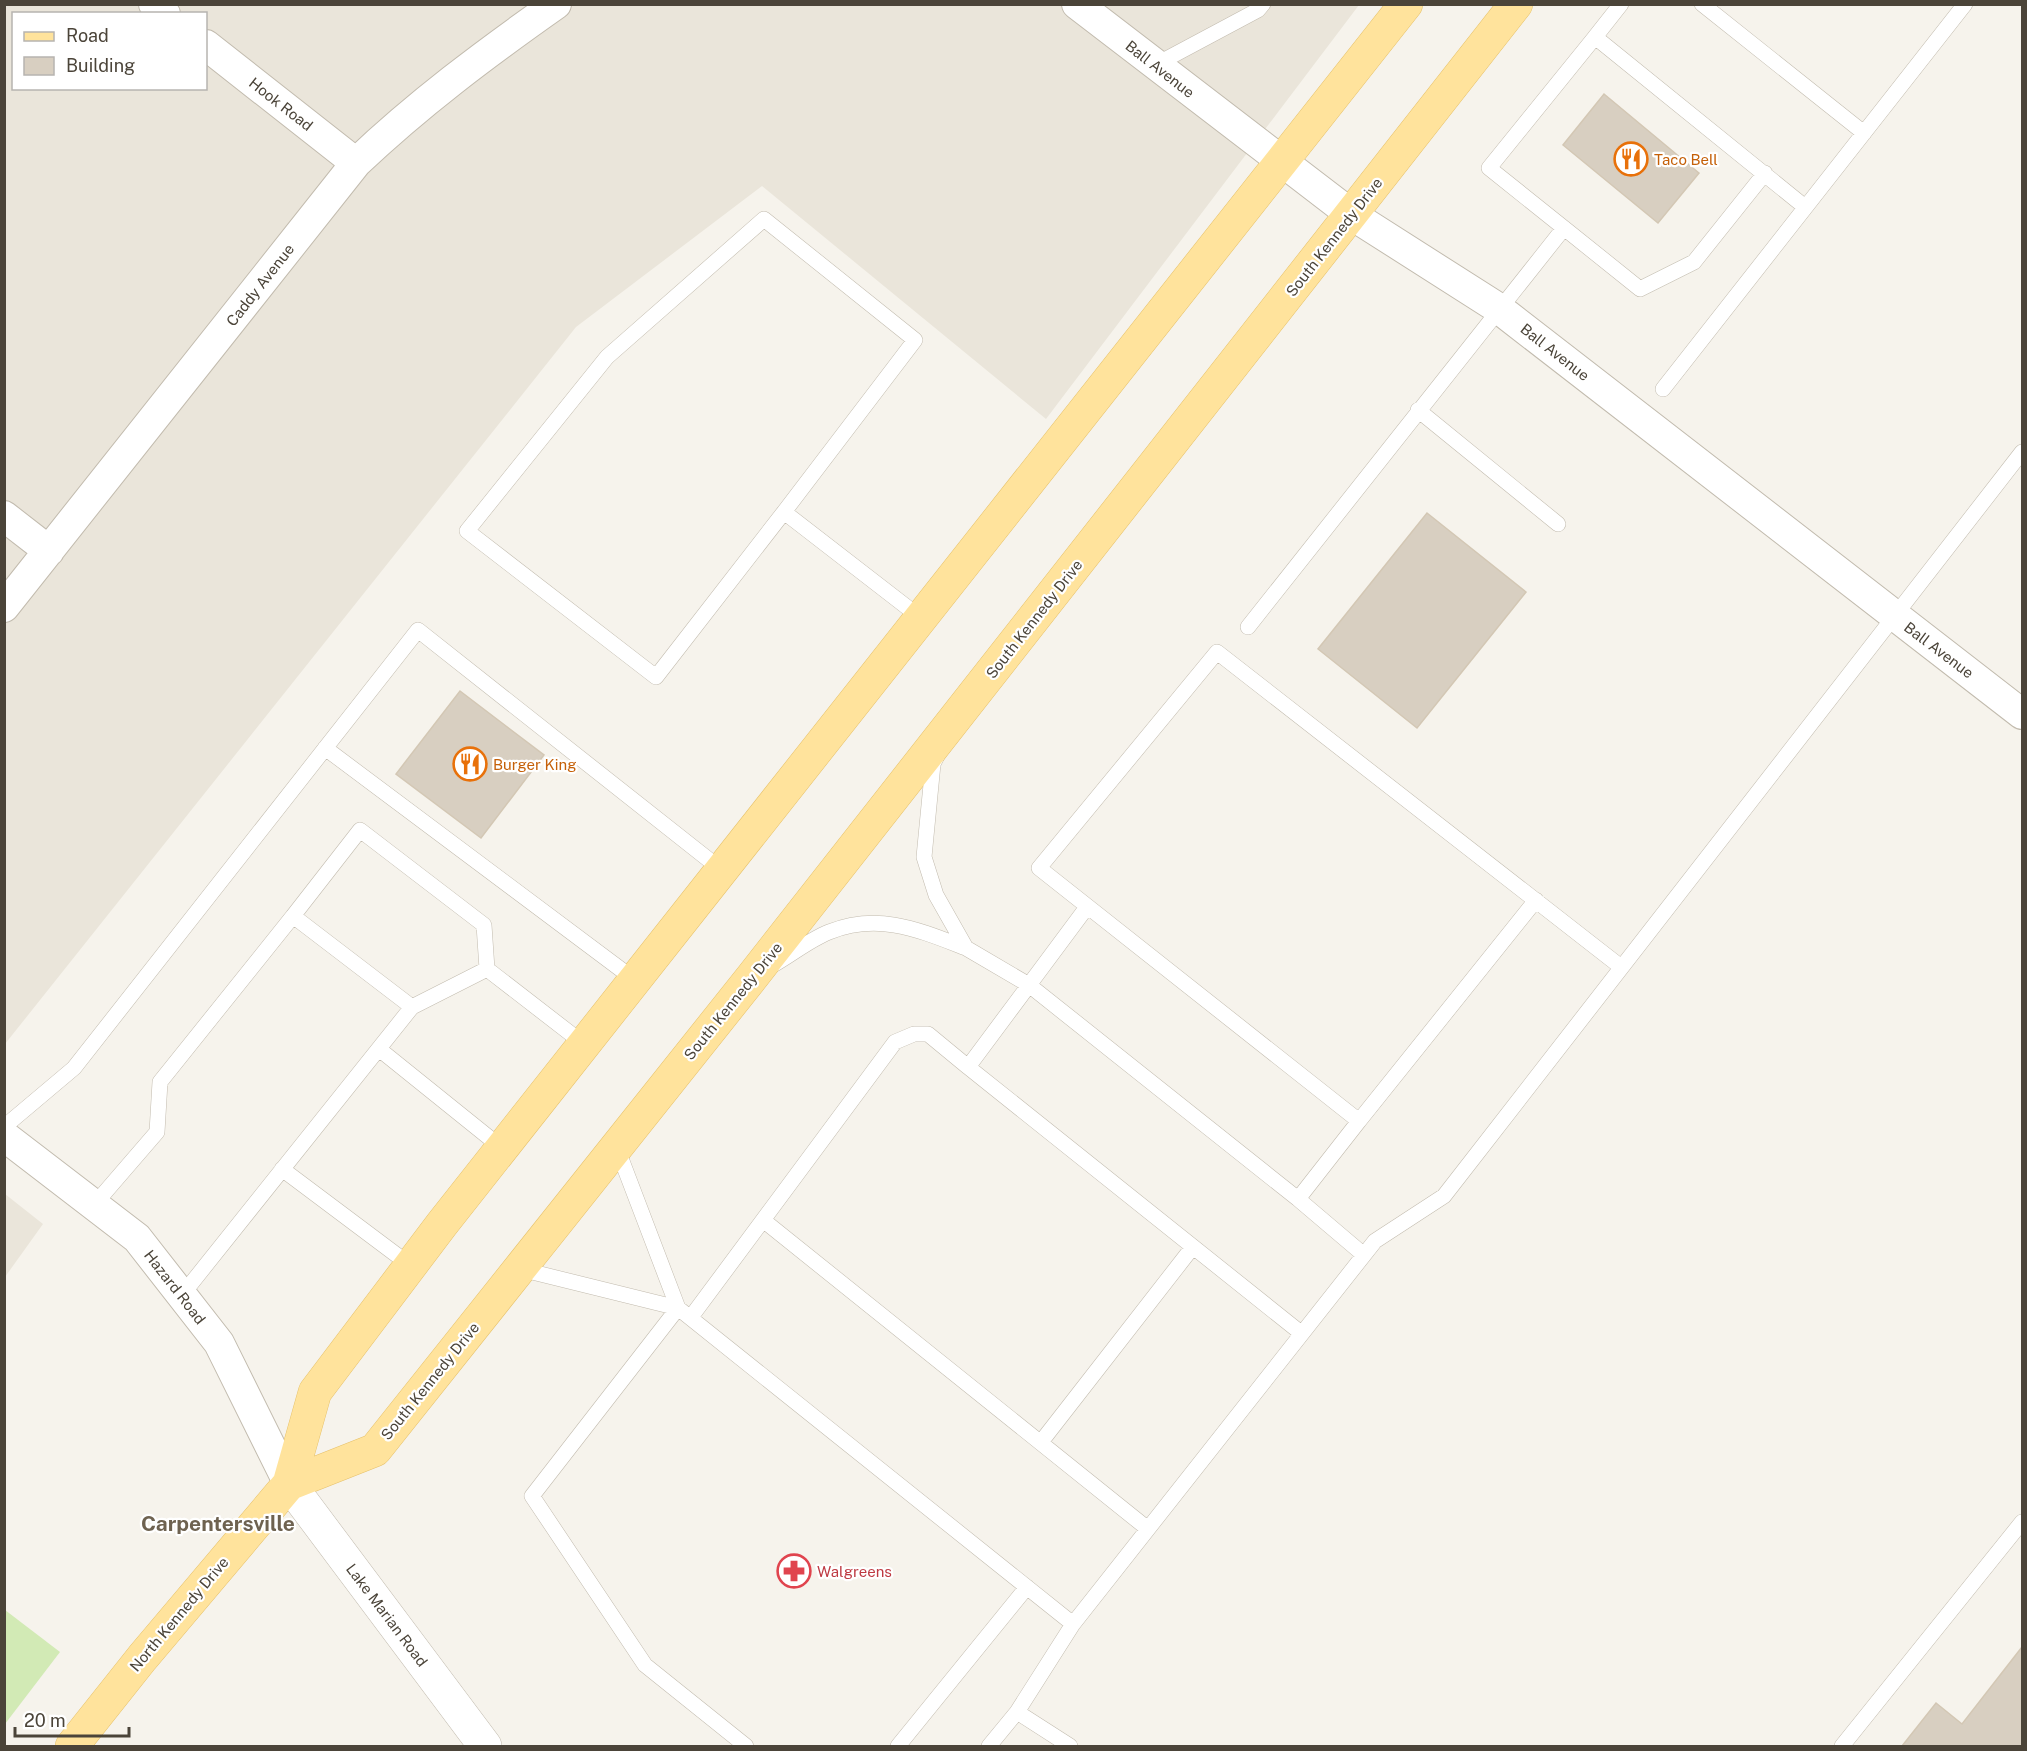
<svg xmlns="http://www.w3.org/2000/svg" width="2027" height="1751" viewBox="0 0 2027 1751" font-family="'Public Sans',sans-serif">
<style>
.residential{fill:#eae5da;fill-rule:evenodd}
.green{fill:#d2eab5}
.building{fill:#d8cfc1;stroke:#d3c7b4;stroke-width:1.5}
.lines{fill:none;stroke-linecap:round;stroke-linejoin:round}
.service-casing{stroke:#c2bbae;stroke-width:16}
.minor-casing{stroke:#c2bbae;stroke-width:32}
.tertiary-casing{stroke:#c2bbae;stroke-width:34}
.primary-casing{stroke:#e6c16a;stroke-width:34}
.service{stroke:#fff;stroke-width:15}
.minor{stroke:#fff;stroke-width:30}
.tertiary{stroke:#fff;stroke-width:33}
.primary{stroke:#ffe39c;stroke-width:33}
.labels{text-anchor:middle;dominant-baseline:central;stroke-width:4.5;stroke-linejoin:round;paint-order:stroke}
.street-label{font-size:15px;fill:#4b4439;stroke:#fff}
.food-label{font-size:15px;fill:#c56008;stroke:#fff;text-anchor:start}
.health-label{font-size:15px;fill:#be3a42;stroke:#fff;text-anchor:start}
.district-label{font-size:21px;font-weight:bold;fill:#6e6250;stroke:#fff}
</style>
<rect width="100%" height="100%" fill="#f6f3ec"/>
<path class="residential" d="M5,5H1359L1046,419L762,186L576,327L5,1044ZM14,14H206V88H14Z
M5,1194L43,1224L5,1277V1193Z"/>
<path class="green" d="M5,1610L60,1652L5,1724H4Z"/>
<path class="building" d="M1604,94L1699,173L1658,223L1563,145Z
M1427,513L1526,592L1417,728L1318,649Z
M460,691L544,755L481,838L396,774Z
M2022,1647V1746H1902L1936,1703L1962,1724Z"/>
<g class="lines">
<defs>
<path id="service" d="M1702,4L1864,133
M1595,37L1621,4
M1155,65L1258,10L1263,4
M1564,228L1489,168L1595,37L1805,207
M1663,389L1965,4
M1418,410L1558,524
M784,512L656,677L467,531L607,357L764,219L915,340L784,512L921,618
M1248,627L1564,228L1640,289L1694,262L1765,173
M325,748L635,980
M1087,907L1029,985L1298,1199
M293,916L360,830L484,925L487,969L584,1044
M966,948L1029,985L968,1067L1301,1333
M773,965C791,955 809,940 829,932C879,912 919,930 966,948L936,895L924,857L933,764L937,756
M412,1007L487,969
M379,1049L502,1148
M968,1067L928,1034H914L895,1042L763,1220L1148,1529
M1359,1121L1536,900
M4,1127L74,1068L418,630L723,871
M282,1169L410,1265
M94,1205L157,1132L160,1082L293,916L412,1007L182,1295
M1364,1255L1298,1199L1359,1121L1039,868L1217,652L1621,967
M520,1269L678,1308L617,1148
M691,1317L763,1220
M1041,1442L1192,1248
M1017,1712L1070,1746
M746,1746L645,1665L532,1496L678,1308L1073,1624
M898,1746L1027,1587
M989,1746L1017,1712L1073,1624L1375,1241L1444,1196L2022,452
M1842,1746L2022,1522"/>
<path id="minor" d="M154,4L165,14
M1077,4L1352,215L1498,308L2022,714
M206,45L356,163
M4,516L49,551
M4,607L356,163C418,104 485,54 556,4
M4,1136L137,1238L219,1343L289,1484"/>
<path id="tertiary" d="M289,1484L485,1746"/>
<path id="primary" d="M289,1484L375,1450L752,977L1516,4
M72,1746L142,1658L289,1484L315,1392L442,1224L1406,4"/>
</defs>
<use href="#service" class="service-casing"/>
<use href="#minor" class="minor-casing"/>
<use href="#tertiary" class="tertiary-casing"/>
<use href="#primary" class="primary-casing"/>
<use href="#service" class="service"/>
<use href="#minor" class="minor"/>
<use href="#tertiary" class="tertiary"/>
<use href="#primary" class="primary"/>
</g>
<defs>
<symbol id="restaurant-ring" viewBox="-11 -11 22 22"><circle r="9.5" fill="#fff" stroke="#e8710a" stroke-width="1.5"/><path d="M-5-6h1v4h1v-4h1v4h1v-4h1v5L-1.5 .5V6h-2V.5L-5-1ZM5-6V6H3V1.5H1.5Q1.5-4 5-6Z" fill="#e8710a"/></symbol>
<symbol id="pharmacy-ring" viewBox="-11 -11 22 22"><circle r="9.5" fill="#fff" stroke="#e0444e" stroke-width="1.5"/><path d="M-2-6h4v4h4v4h-4v4h-4v-4h-4v-4h4Z" fill="#e0444e"/></symbol>
</defs>
<g fill-rule="evenodd">
<use href="#restaurant-ring" x="1612" y="140" width="38" height="38"/>
<use href="#restaurant-ring" x="451" y="745" width="38" height="38"/>
<use href="#pharmacy-ring" x="775" y="1552" width="38" height="38"/>
</g>
<g class="labels">
<g class="street-label">
<text transform="translate(1160 69) rotate(38)">Ball Avenue</text>
<text transform="translate(281 104) rotate(38)">Hook Road</text>
<text transform="translate(1334 237) rotate(-52)">South Kennedy Drive</text>
<text transform="translate(260 285) rotate(-52)">Caddy Avenue</text>
<text transform="translate(1555 352) rotate(38)">Ball Avenue</text>
<text transform="translate(1034 619) rotate(-52)">South Kennedy Drive</text>
<text transform="translate(1939 650) rotate(37)">Ball Avenue</text>
<text transform="translate(733 1001) rotate(-51)">South Kennedy Drive</text>
<text transform="translate(175 1287) rotate(52)">Hazard Road</text>
<text transform="translate(430 1381) rotate(-51)">South Kennedy Drive</text>
<text transform="translate(179 1614) rotate(-50)">North Kennedy Drive</text>
<text transform="translate(387 1615) rotate(53)">Lake Marian Road</text>
</g>
<g class="food-label">
<text x="1654" y="159">Taco Bell</text>
<text x="493" y="764">Burger King</text>
</g>
<g class="health-label">
<text x="817" y="1571">Walgreens</text>
</g>
<g class="district-label">
<text x="218" y="1523">Carpentersville</text>
</g>
</g>
<rect width="2027" height="1751" fill="none" stroke="#4b4439" stroke-width="12"/>
<rect x="12" y="12" width="195" height="78" fill="#ffffff" stroke="#b7b4b0" stroke-width="1.5"/>
<rect x="24" y="32" width="30" height="9" fill="#ffe39c" stroke="#b7b4b0" stroke-width="1.5"/>
<text x="66" y="42" font-size="18" fill="#4b4439">Road</text>
<rect x="24" y="57" width="30" height="18" fill="#d8cfc1" stroke="#b7b4b0" stroke-width="1.5"/>
<text x="66" y="72" font-size="18" fill="#4b4439">Building</text>
<path d="M15 1727v9h114v-9" fill="none" stroke="#4b4439" stroke-width="3"/>
<text x="24" y="1727" font-size="18" fill="#4b4439" stroke="#ffffff" stroke-width="4.5" paint-order="stroke">20 m</text>
</svg>
